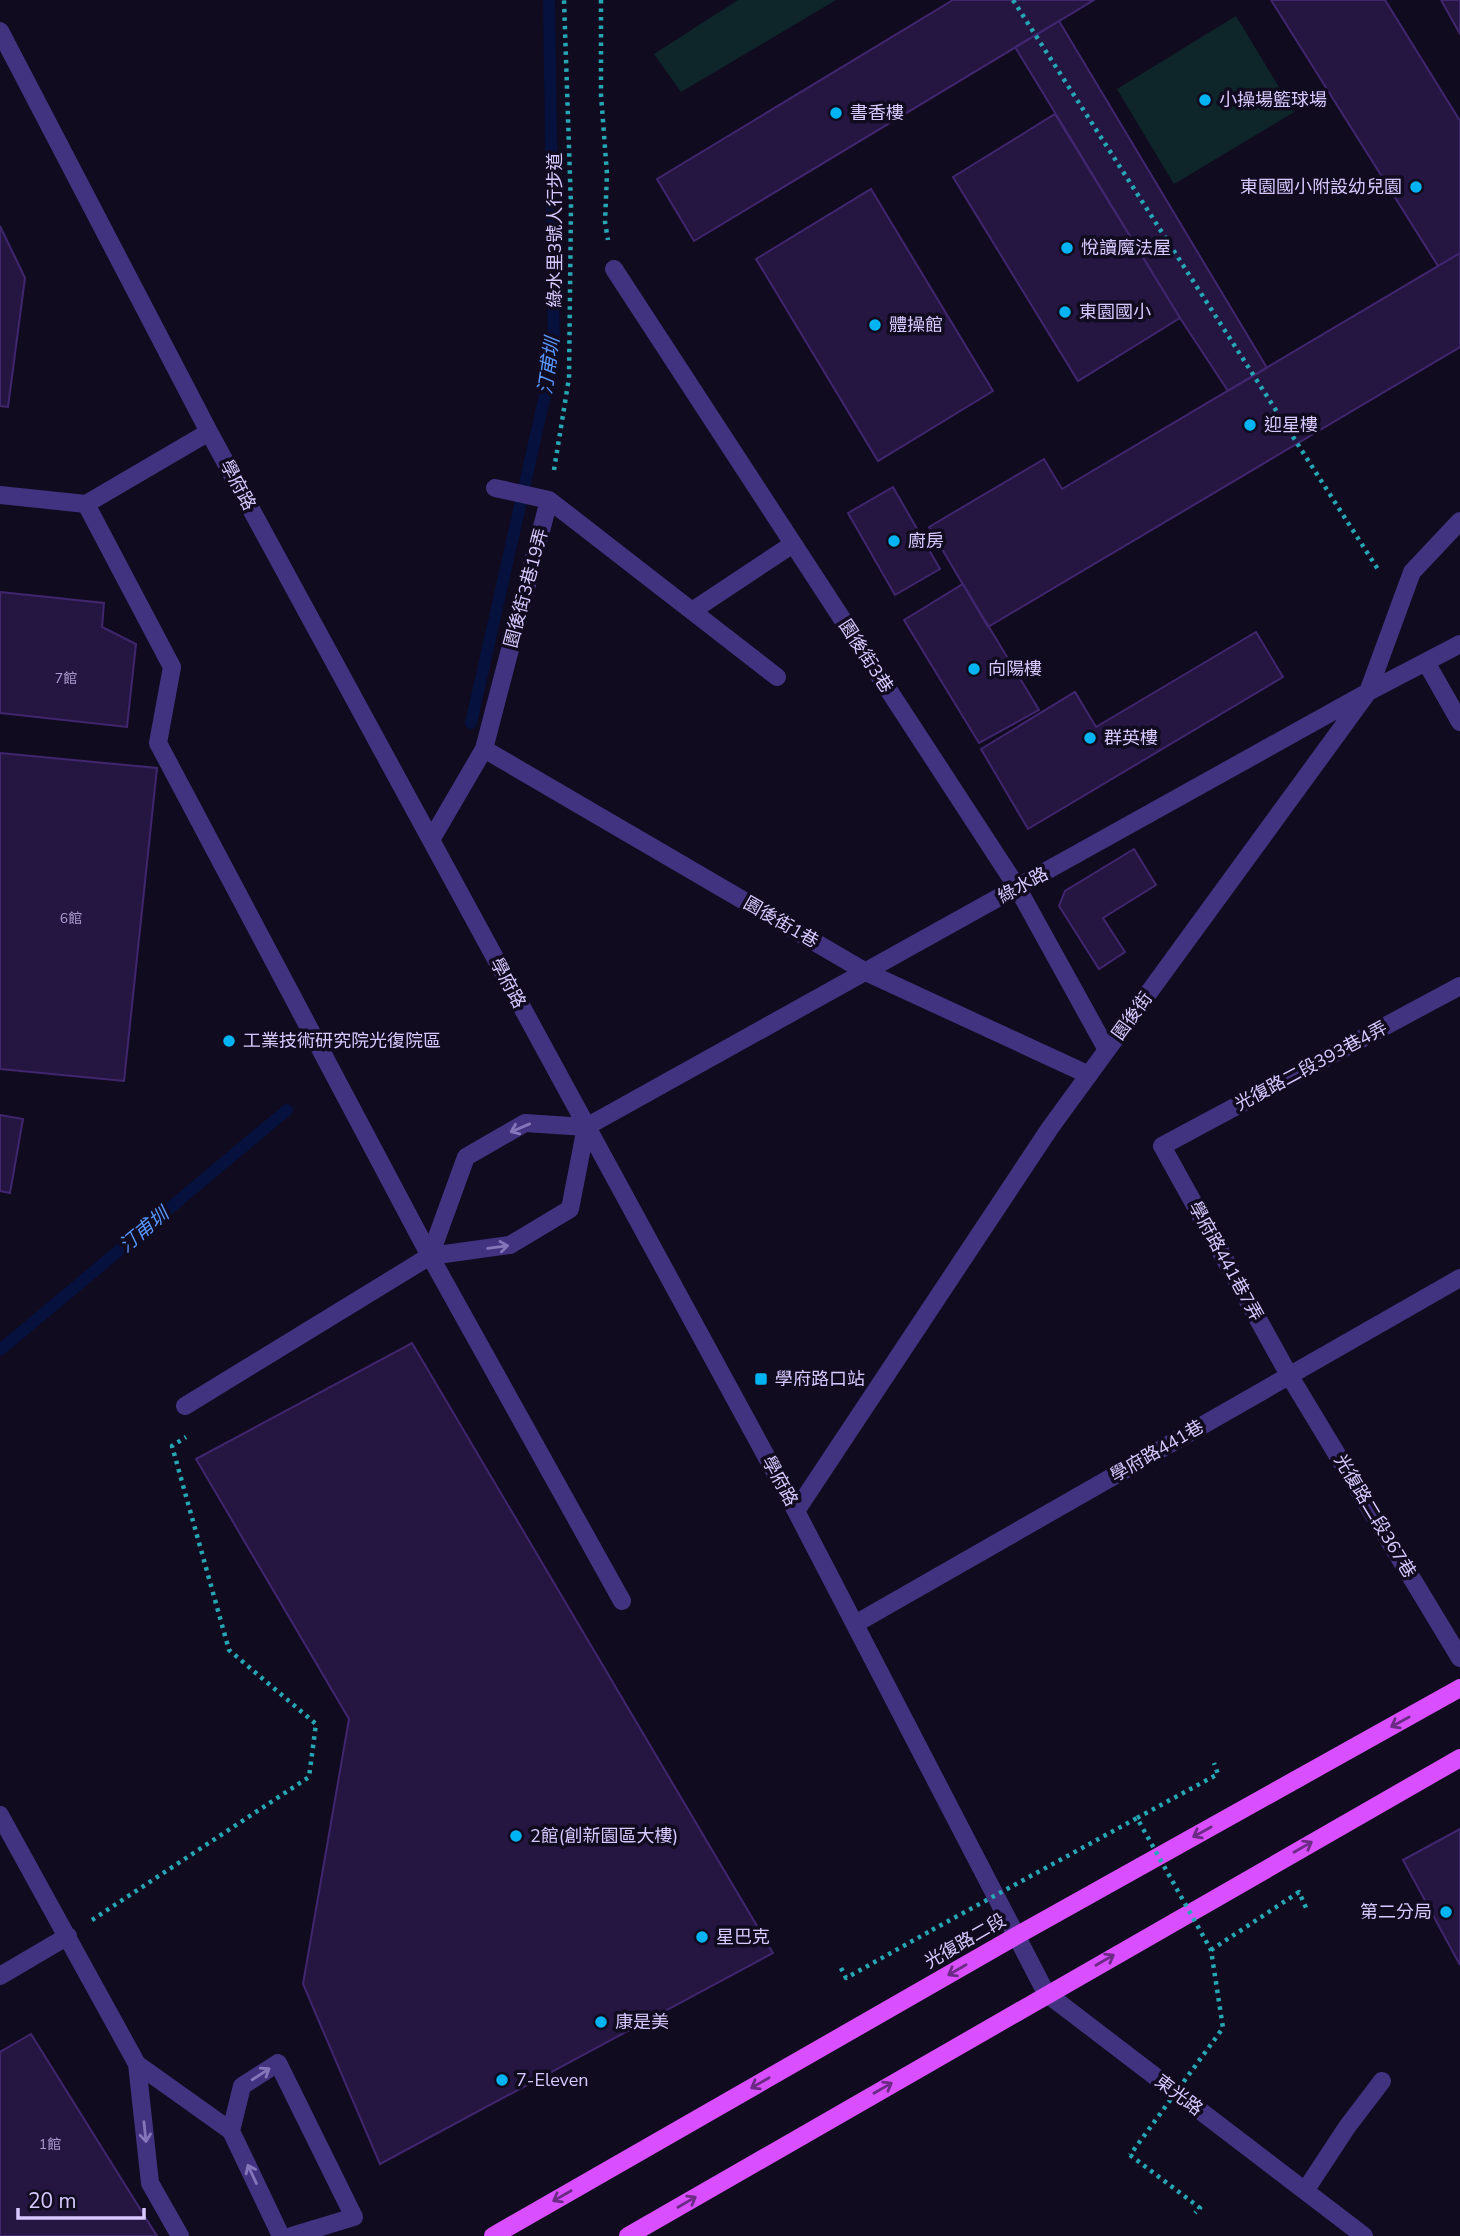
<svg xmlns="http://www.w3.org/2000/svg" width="1460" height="2236" viewBox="0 0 1460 2236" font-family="'Nunito Sans','Noto Sans TC',sans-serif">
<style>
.green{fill:#0e2629}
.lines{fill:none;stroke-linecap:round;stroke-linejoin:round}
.stream{stroke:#06113d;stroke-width:12}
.building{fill:#251641;stroke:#40266e;stroke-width:2}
.path{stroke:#26a7b6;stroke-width:4.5;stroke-dasharray:3.5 5;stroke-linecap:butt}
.minor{stroke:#423381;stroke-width:18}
.major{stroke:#d94fff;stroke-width:18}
.path-bridge{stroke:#26a7b6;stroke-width:4.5;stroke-dasharray:3.5 5;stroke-linecap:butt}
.oneway{stroke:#8576ba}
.oneway2{stroke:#6b2a84}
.poi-dot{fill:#00b4f3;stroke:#110b1f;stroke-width:2.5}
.labels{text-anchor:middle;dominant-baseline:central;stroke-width:7;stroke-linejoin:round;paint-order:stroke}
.number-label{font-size:14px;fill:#aa9cd0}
.poi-label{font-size:18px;fill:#d7c8ff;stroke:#110b1f;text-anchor:start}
.street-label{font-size:18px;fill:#d7c8ff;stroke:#110b1f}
.water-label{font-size:19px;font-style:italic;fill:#5696ff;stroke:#110b1f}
</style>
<rect width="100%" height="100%" fill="#110b1f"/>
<path class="green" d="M738,0H836L681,92L654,54Z
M1236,16L1294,112L1174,184L1117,89Z"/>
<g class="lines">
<path class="stream" d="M471,723L554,355L549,0
M0,1350L287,1110"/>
</g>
<path class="building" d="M953,0H1094L694,241L657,179Z
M1271,0H1385L1460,121V253L1438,266Z
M1441,0H1460V34Z
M1059,21L1267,368L1228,391L1180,318L1015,47Z
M1055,114L1180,318L1078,381L953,177Z
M871,189L993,391L878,461L756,259Z
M0,226L25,278L8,407L0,406Z
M1460,253V347L988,627L929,527L1044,459L1062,489Z
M893,487L940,569L895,595L848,513Z
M963,584L1039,710L979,743L904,620Z
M0,592L104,603L102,627L136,644L127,727L0,713Z
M1256,632L1283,677L1028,829L981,749L1075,692L1096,727Z
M0,753L157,768L124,1081L0,1069Z
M1134,849L1156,885L1103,918L1125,952L1099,969L1059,906L1065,891Z
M0,1115L23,1119L10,1193L0,1191Z
M412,1343L773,1953L380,2164L303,1984L349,1719L196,1459Z
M1460,1829V1965L1403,1860Z
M31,2034L157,2236H0V2052Z"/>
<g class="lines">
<path class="path" d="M601,0V95L607,174L605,222L608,240
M1013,0L1379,571
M554,470L569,378L571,206L564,0
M1137,1818L1218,1774L1214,1763
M92,1920L309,1777L316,1724L229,1650L172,1446L186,1437
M1211,1950L1299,1892L1307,1910
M841,1968L846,1978L932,1930
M1130,2155L1200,2208L1195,2213"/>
<path class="minor" d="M0,31L209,432L796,1511L1046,1993L1364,2236
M614,269L1017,887L1107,1050
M495,488L549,500
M0,495L86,504L209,432
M86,504L172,667L158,743L430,1256L622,1601
M692,611L777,677
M1426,662L1460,722
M484,749L866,972L1089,1075
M431,840L484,749L549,500L692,611L793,544
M1460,986L1162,1146L1289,1375L1460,1658
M586,1127L1368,692L1460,644
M430,1256L466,1157L525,1123L586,1127
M185,1406L430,1256L510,1245L570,1209L586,1127
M796,1511L1050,1128L1368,692L1412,572L1460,521
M855,1624L1460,1278
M0,1815L137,2064L150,2183L180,2236
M0,1976L68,1936
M137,2064L231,2131L281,2236
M231,2131L242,2086L278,2063L354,2217L291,2236
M1305,2191L1347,2127L1382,2081"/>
<path class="major" d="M493,2236L1016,1936L1460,1688
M628,2236L1460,1758"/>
<path class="path-bridge" d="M932,1930L1137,1818L1211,1950L1223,2028L1130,2155"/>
</g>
<defs><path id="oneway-shaft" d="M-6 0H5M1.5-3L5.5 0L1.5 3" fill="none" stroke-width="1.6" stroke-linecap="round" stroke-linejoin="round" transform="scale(1.75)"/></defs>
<g class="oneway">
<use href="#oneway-shaft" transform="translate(520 1128) rotate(157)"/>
<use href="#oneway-shaft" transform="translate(498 1247) rotate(-7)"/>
<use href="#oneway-shaft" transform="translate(261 2074) rotate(-33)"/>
<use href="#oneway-shaft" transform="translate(145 2132) rotate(84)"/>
<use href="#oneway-shaft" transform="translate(252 2174) rotate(-115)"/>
</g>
<g class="oneway2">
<use href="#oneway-shaft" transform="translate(1400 1722) rotate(151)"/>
<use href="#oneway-shaft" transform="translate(1202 1832) rotate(151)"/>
<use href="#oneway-shaft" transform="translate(1303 1847) rotate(-30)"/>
<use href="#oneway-shaft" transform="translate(1105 1960) rotate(-30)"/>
<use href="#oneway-shaft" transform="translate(957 1970) rotate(150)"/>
<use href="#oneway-shaft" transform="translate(760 2083) rotate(150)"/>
<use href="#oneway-shaft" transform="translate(883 2088) rotate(-30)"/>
<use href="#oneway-shaft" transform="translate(562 2196) rotate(150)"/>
<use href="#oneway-shaft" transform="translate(687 2202) rotate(-30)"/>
</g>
<g class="poi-dot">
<circle cx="1205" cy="100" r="7"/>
<circle cx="836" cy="113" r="7"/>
<circle cx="1416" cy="187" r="7"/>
<circle cx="1067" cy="248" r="7"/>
<circle cx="1065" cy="312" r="7"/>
<circle cx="875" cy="325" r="7"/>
<circle cx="1250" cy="425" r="7"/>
<circle cx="894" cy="541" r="7"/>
<circle cx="974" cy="669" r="7"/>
<circle cx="1090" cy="738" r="7"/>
<circle cx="229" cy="1041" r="7"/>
<rect x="754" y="1372" width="14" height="14" rx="3.5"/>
<circle cx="516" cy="1836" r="7"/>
<circle cx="1446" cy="1912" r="7"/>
<circle cx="702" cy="1937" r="7"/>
<circle cx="601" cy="2022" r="7"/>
<circle cx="502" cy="2080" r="7"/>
</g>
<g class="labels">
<g class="number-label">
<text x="66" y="678">7館</text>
<text x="71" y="918">6館</text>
<text x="50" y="2144">1館</text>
</g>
<g class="poi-label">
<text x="1219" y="100">小操場籃球場</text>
<text x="850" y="113">書香樓</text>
<text x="1402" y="187" text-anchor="end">東園國小附設幼兒園</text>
<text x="1081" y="248">悅讀魔法屋</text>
<text x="1079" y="312">東園國小</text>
<text x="889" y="325">體操館</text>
<text x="1264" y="425">迎星樓</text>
<text x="908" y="541">廚房</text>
<text x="988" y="669">向陽樓</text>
<text x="1104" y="738">群英樓</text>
<text x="243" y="1041">工業技術研究院光復院區</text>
<text x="775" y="1379">學府路口站</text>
<text x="530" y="1836">2館(創新園區大樓)</text>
<text x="1432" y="1912" text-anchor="end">第二分局</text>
<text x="716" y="1937">星巴克</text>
<text x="615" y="2022">康是美</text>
<text x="516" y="2080">7-Eleven</text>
</g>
<g class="street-label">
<text transform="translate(555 230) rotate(-90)">綠水里3號人行步道</text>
<text transform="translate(238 485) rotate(62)">學府路</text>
<text transform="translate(526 588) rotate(-75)">園後街3巷19弄</text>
<text transform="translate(866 656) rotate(57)">園後街3巷</text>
<text transform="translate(1023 885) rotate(-29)">綠水路</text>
<text transform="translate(781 922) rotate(30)">園後街1巷</text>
<text transform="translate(508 983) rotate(62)">學府路</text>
<text transform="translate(1132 1016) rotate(-54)">園後街</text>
<text transform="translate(1311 1066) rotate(-28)">光復路二段393巷4弄</text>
<text transform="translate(1226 1261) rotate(61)">學府路441巷7弄</text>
<text transform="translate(1157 1451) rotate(-30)">學府路441巷</text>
<text transform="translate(780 1481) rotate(61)">學府路</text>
<text transform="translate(1375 1516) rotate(59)">光復路二段367巷</text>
<text transform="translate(965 1941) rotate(-30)">光復路二段</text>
<text transform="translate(1179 2095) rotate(37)">東光路</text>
</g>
<g class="water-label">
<text transform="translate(549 366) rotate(-82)">汀甫圳</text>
<text transform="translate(144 1230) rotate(-40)">汀甫圳</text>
</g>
</g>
<path d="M18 2208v10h126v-10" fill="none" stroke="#d7c8ff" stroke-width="3.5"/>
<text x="28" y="2208" font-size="21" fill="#d7c8ff" stroke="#110b1f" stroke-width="5" paint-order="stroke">20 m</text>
</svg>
